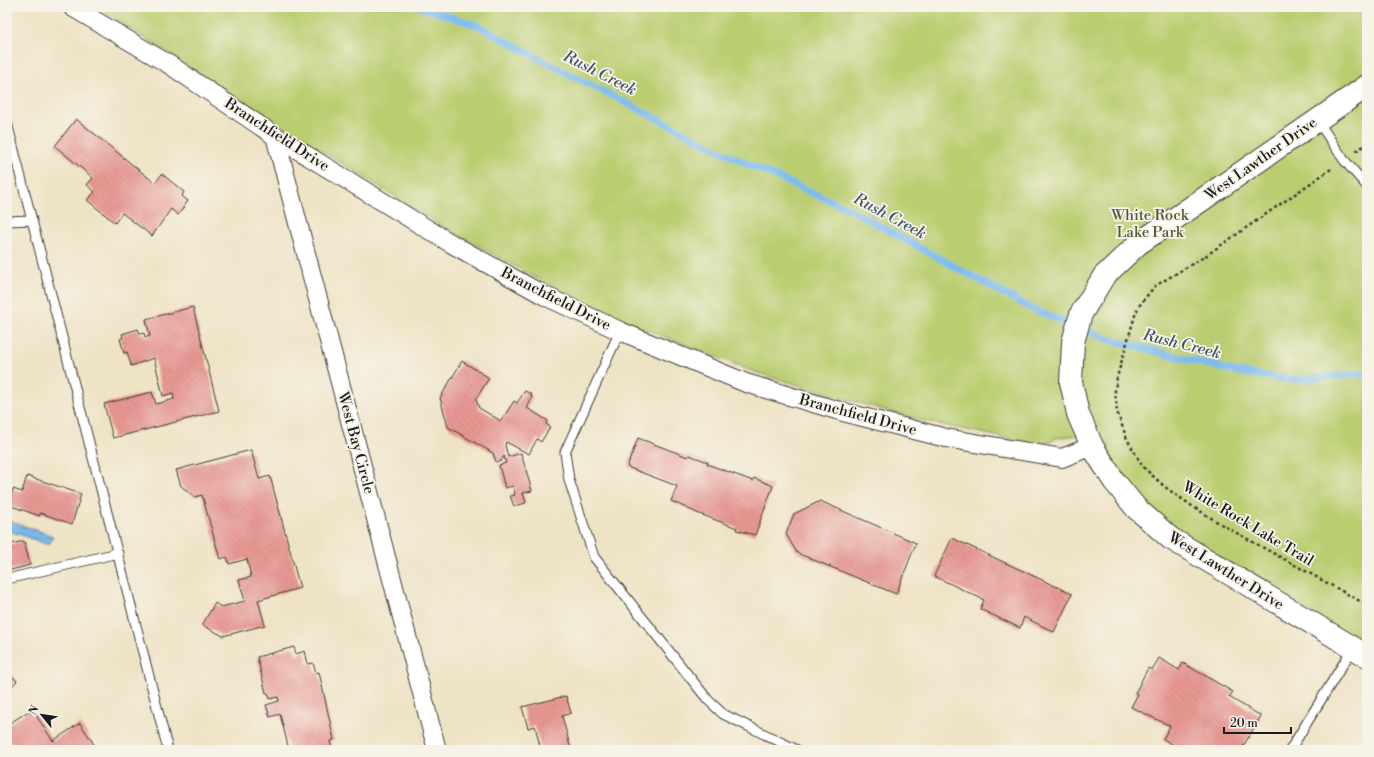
<svg xmlns="http://www.w3.org/2000/svg" width="1374" height="757" viewBox="0 0 1374 757" font-family="'Libre Bodoni',serif">
<style>
.green{fill:#bacd70;stroke:#6b7446}
.water{fill:url(#water-rules);stroke:#4c6c86}
.lines{fill:none;stroke-linecap:round;stroke-linejoin:round}
.stream{stroke:#7cbbf0;stroke-width:7}
.building{fill:url(#building-back-hatch)}
.service-casing{stroke:#3c3a35;stroke-width:11}
.minor-casing{stroke:#3c3a35;stroke-width:20}
.tertiary-casing{stroke:#3c3a35;stroke-width:24}
.path{stroke:#3c3a35;stroke-width:2.5;stroke-dasharray:3 3;stroke-linecap:butt}
.service{stroke:#fff;stroke-width:9}
.minor{stroke:#fff;stroke-width:18}
.tertiary{stroke:#fff;stroke-width:22}
.labels{text-anchor:middle;dominant-baseline:central;stroke-width:3.5;stroke-linejoin:round;paint-order:stroke}
.street-label{font-size:15px;fill:#1c1c1c;stroke:#f7f3e8}
.park-label{font-size:15px;fill:#535a39;stroke:#f7f3e8}
.water-label{font-size:16px;font-style:italic;fill:#3e5466;stroke:#f7f3e8}
</style>
<defs>
<pattern id="water-rules" width="6" height="5" patternUnits="userSpaceOnUse"><rect width="6" height="5" fill="#7cbbf0"/><path d="M0 2.5h6" fill="none" stroke="#6ba0cd"/></pattern>
<pattern id="building-back-hatch" width="6" height="6" patternUnits="userSpaceOnUse"><rect width="6" height="6" fill="#e89893"/><path d="M-1 5l2 2M0 0l6 6M5-1l2 2" fill="none" stroke="#c6827e"/></pattern>
</defs>
<rect width="100%" height="100%" fill="#f7f3e8"/>
<filter id="ink" filterUnits="userSpaceOnUse"><feTurbulence type="fractalNoise" baseFrequency=".025" numOctaves="2"/><feDisplacementMap in="SourceGraphic" scale="8" xChannelSelector="R" yChannelSelector="G"/><feConvolveMatrix kernelMatrix="1 2 1 2 8 2 1 2 1" color-interpolation-filters="sRGB"/></filter>
<filter id="wash" filterUnits="userSpaceOnUse"><feTurbulence type="fractalNoise" baseFrequency=".012" numOctaves="4" result="noise"/><feDisplacementMap in="SourceGraphic" scale="16" xChannelSelector="R" yChannelSelector="G"/><feGaussianBlur stdDeviation="0.9" result="paint"/><feColorMatrix in="noise" values="0 0 0 0 0 0 0 0 0 0 0 0 0 0 0 0 0 1.4 0 .05"/><feComposite in="paint" operator="in"/></filter>
<g filter="url(#wash)">
<rect width="100%" height="100%" fill="#efe3c5"/>
<path class="green" d="M96,7H1367V647L1186,537L1139,500L1094,433L1056,438L1050,442L1042,443H1030L928,422L849,400L755,372L622,320L534,277L439,224L249,105Z"/>
<path class="water" d="M7,520L53,536L49,545L7,530Z"/>
<g class="lines">
<path class="stream" d="M420,7L477,25L553,66L743,162L851,210L1032,309L1108,339L1237,372L1294,380L1367,373"/>
</g>
<g id="blocks">
<path class="building" d="M76,119L155,183L162,174L184,192L182,196L188,201L178,215L171,209L152,236L122,213L115,223L87,200L95,192L87,185L93,178L55,146Z
M193,307L219,411L113,438L104,404L152,392L156,404L174,399L173,393L163,396L154,358L131,366L127,352L124,353L120,339L123,338L122,334L138,329L140,334L144,333L145,337L150,336L146,319Z
M462,361L489,378L476,399L479,408L501,421L514,401L517,403L525,391L531,394L532,398L527,408L548,421L546,424L550,427L541,442L537,439L529,454L506,442L505,445L508,457L521,453L532,491L523,493L526,503L514,506L510,496L515,495L513,486L505,488L499,465L506,463L504,456L501,461L496,462L493,453L448,427L440,398Z
M638,438L688,457L689,455L708,462L707,464L753,481L754,478L773,486L755,535L736,530L737,528L697,513L671,501L677,486L627,467Z
M251,450L259,479L270,476L300,588L258,600L265,625L223,636L202,625L215,603L221,607L245,601L239,580L251,577L247,559L229,564L227,557L220,559L202,495L195,497L181,486L176,470Z
M27,476L81,494L72,524L40,513V516L8,505L13,489L22,492Z
M820,501L916,543L896,594L797,553L786,534L794,514Z
M952,538L1072,594L1054,632L1024,617L1020,628L980,609L984,600L934,576Z
M24,541L30,565L7,571V545Z
M294,647L296,654L305,651L308,664L313,663L316,673L319,672L334,740L330,741L332,750H289L280,714L270,717L266,705L279,701L278,697L270,699L268,693H266L257,657Z
M1159,658L1179,670L1183,663L1233,692L1229,697L1261,716L1241,750H1225L1221,747L1219,750H1182L1163,739L1170,726L1131,707L1138,694L1135,693L1148,668L1152,670Z
M7,671L17,681L10,688L12,690L7,695Z
M566,696L571,713L562,716L571,750H541L535,726L528,728L522,707Z
M32,709L53,741L80,723L95,746L89,750H10L7,745V725Z"/>
</g>
</g>
<g filter="url(#ink)">
<use href="#blocks" fill-opacity="0" stroke="#3c3a35" stroke-width="1"/>
<g class="lines">
<defs>
<path id="service" d="M1317,120L1344,160L1367,186
M7,123L168,750
M7,221L32,220
M620,331L565,452L569,480L594,557L708,700L723,714L797,750
M7,579L118,553
M1290,750L1353,648"/>
<path id="minor" d="M72,7L170,65L275,136L452,244L545,296L620,331L746,383L843,412L946,438L1062,458L1092,446
M275,136L437,750"/>
<path id="tertiary" d="M1367,86L1138,244L1104,276L1081,314L1073,342L1071,382L1078,414L1092,446L1114,481L1136,508L1170,538L1367,656"/>
</defs>
<use href="#service" class="service-casing"/>
<use href="#minor" class="minor-casing"/>
<use href="#tertiary" class="tertiary-casing"/>
<path class="path" d="M1356,151L1367,144
M1331,169L1204,257L1155,286L1141,303L1136,312L1117,377L1115,390L1117,412L1127,439L1143,467L1165,487L1192,506L1224,526L1367,605"/>
<use href="#service" class="service"/>
<use href="#minor" class="minor"/>
<use href="#tertiary" class="tertiary"/>
</g>
</g>
<g class="labels">
<g class="street-label">
<text transform="translate(277 135) rotate(33)">Branchfield Drive</text>
<text transform="translate(1261 159) rotate(-35)">West Lawther Drive</text>
<text transform="translate(556 299) rotate(27)">Branchfield Drive</text>
<text transform="translate(858 415) rotate(15)">Branchfield Drive</text>
<text transform="translate(356 443) rotate(75)">West Bay Circle</text>
<text transform="translate(1248 524) rotate(31)">White Rock Lake Trail</text>
<text transform="translate(1226 571) rotate(32)">West Lawther Drive</text>
</g>
<g class="park-label">
<text x="1150" y="215">White Rock<tspan x="1150" dy="17">Lake Park</tspan></text>
</g>
<g class="water-label">
<text transform="translate(600 73) rotate(27)">Rush Creek</text>
<text transform="translate(890 216) rotate(28)">Rush Creek</text>
<text transform="translate(1182 344) rotate(14)">Rush Creek</text>
</g>
</g>
<rect width="1374" height="757" fill="none" stroke="#f7f3e8" stroke-width="24"/>
<g transform="translate(42 715) rotate(300)" stroke="#f7f3e8" stroke-width="3" paint-order="stroke">
<path d="M0-3L7 15L0 10L-7 15Z" fill="#1c1c1c"/>
<text y="-6" font-size="11" font-weight="bold" text-anchor="middle" fill="#1c1c1c">N</text>
</g>
<path d="M1224 727v6h67v-6" fill="none" stroke="#1c1c1c" stroke-width="2"/>
<text x="1230" y="727" font-size="12" fill="#1c1c1c" stroke="#f7f3e8" stroke-width="3" paint-order="stroke">20 m</text>
</svg>
